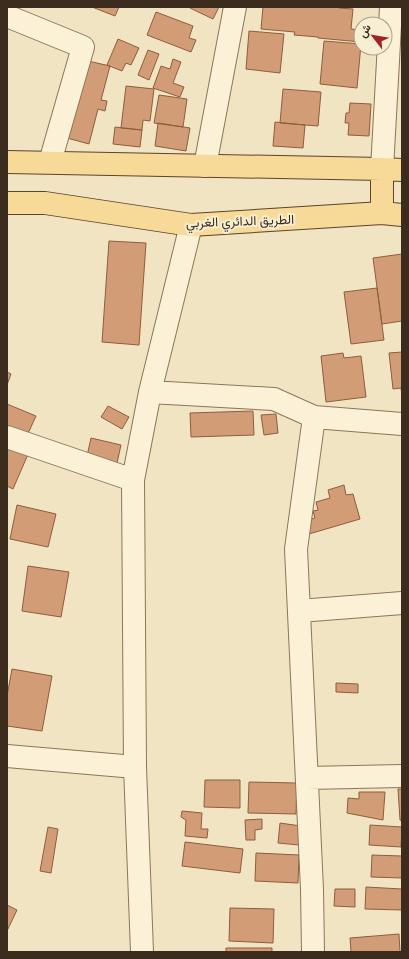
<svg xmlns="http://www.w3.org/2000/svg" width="409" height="959" viewBox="0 0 409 959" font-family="'Times New Roman',Vazirmatn,serif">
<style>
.building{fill:#d29d76;stroke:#8e5d3c}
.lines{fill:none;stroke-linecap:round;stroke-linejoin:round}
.minor-casing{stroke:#8d7558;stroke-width:24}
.major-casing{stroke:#5b432d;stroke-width:24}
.minor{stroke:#fbf1d7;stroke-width:22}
.major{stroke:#f7da98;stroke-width:22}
.labels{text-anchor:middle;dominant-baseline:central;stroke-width:4;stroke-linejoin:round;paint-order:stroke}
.street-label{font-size:13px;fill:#3c2c1d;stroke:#f8eed3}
</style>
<rect width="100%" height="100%" fill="#f1e4c3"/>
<path class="building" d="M92,7H119L115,16Z
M190,7H219L213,19L190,8Z
M263,7H340L339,8L353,9L351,29L361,30V42L318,38V37L294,35L295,32L261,29Z
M156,12L193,26L189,38L196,40L191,52L147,35Z
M249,31L284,34L280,73L246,69Z
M118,39L139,48L131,65L126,63L122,71L107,65Z
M324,41L361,44L357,88L320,84Z
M148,50L159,54L149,80L138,75Z
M173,59L181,62L173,83L184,87L180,97L153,88L161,66L170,69Z
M88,61L110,66L101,100L107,101L105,111L98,109L89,144L67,138Z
M126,86L154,89L150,121L143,120L142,130L121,128Z
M283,89L321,92L318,126L280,123Z
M159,95L187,99L183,127L154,123Z
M350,103L371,104L369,136L348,135L349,123H345L346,113H349Z
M275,122L305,125L303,148L273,146Z
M158,123L190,128L186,151L155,146Z
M115,127L142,130L140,147L113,144Z
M109,241L146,243L139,345L102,342Z
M402,254V321L382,324L373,258Z
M377,288L384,340L351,344L344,292Z
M402,352V396L401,388L393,389L389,353Z
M343,353L344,358L361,356L366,397L326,402L321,356Z
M7,372L11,374L7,385Z
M7,404L36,416L25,440L7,432Z
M108,406L129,417L122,429L101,417Z
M253,411L254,435L191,437L190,413Z
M276,414L278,433L264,435L261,415Z
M91,438L121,445L117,463L87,456Z
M7,442L29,452L13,489L7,486Z
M344,485L346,495L353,494L360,519L309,534L305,521L315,518L313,511L318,510L316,502L330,498L328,490Z
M17,505L56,514L48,547L10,539Z
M28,566L69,572L61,617L22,611Z
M12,669L52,676L42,731L7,726V696Z
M336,683L358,684V693L336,692Z
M205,780H240V808L204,807Z
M249,782L297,783L296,814L248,813Z
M398,789H402V821L400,820Z
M359,792H385L383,820L347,813L348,798L359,799Z
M182,811L202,813L201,829H208L207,838L185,836L186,820L181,817Z
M262,819V829L255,830V840H246L245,820Z
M280,823L301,826L299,845L278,843Z
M370,825L402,827L401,847L369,845Z
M48,827L58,829L51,873L40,871Z
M185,842L243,849L240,873L182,866Z
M256,853L299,855L298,883L255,881Z
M372,855L402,856V878L371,877Z
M366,887L402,889V910L365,909Z
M335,889H355V907L334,906Z
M7,905L17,910L7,931Z
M230,908L274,909L273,943L229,941Z
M399,934L400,952H351L350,938Z
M226,948H272V952H226Z"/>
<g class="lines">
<defs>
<path id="minor" d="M7,16L83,47L50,162
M205,166L235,7
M382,169L391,7
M150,392L274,399L314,417L402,424
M7,437L133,480
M299,611L402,603
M7,756L135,767
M307,778L402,776
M142,952L135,767L133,480L150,392L191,225
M313,952L312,889L296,549L314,417"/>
<path id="major" d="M7,162L382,169L402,170
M7,203H45L191,225L382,213L402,215
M382,213V169"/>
</defs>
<use href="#minor" class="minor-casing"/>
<use href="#major" class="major-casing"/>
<use href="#minor" class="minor"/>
<use href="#major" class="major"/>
</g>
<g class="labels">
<g class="street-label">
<text transform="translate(240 221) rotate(-2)">الطريق الدائري الغربي</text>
</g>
</g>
<rect width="409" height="959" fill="none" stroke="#3c2c1d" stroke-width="16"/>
<g transform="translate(373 36) rotate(301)"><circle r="19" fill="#f8eed3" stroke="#ada08a"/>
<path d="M0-3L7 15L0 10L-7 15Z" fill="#a12323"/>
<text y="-6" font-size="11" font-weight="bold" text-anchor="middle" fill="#3c2c1d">ش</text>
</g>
</svg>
